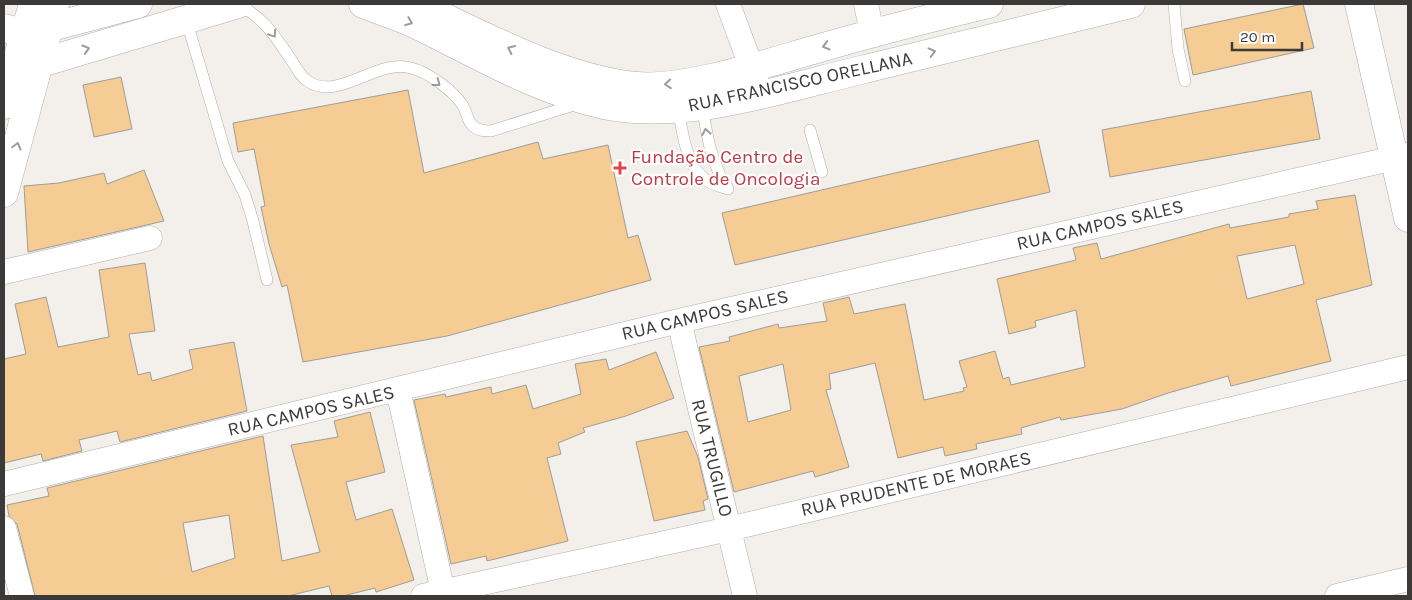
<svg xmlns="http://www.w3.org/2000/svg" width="1412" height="600" viewBox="0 0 1412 600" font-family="Karla,sans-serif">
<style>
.building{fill:#f5cc93;stroke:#9f9c98;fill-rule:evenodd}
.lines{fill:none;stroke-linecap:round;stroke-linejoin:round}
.service-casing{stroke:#b1aeab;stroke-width:12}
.minor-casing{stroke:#b1aeab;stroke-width:25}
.tertiary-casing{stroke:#b1aeab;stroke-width:29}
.service{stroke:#fff;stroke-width:11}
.minor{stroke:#fff;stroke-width:24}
.tertiary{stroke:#fff;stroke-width:28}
.oneway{stroke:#9d9c9c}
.health-dot{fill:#e0444e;stroke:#fff;stroke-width:2}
.labels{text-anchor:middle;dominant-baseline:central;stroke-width:4.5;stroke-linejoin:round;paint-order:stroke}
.street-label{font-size:19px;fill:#3b3a38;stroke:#fff}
.health-label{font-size:19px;fill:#be3a42;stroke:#fff;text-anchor:start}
</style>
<rect width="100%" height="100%" fill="#f3f0ec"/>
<path class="building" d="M1303,4L1314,48L1193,75L1184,29Z
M121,77L132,129L94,137L83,85Z
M408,90L424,173L538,142L543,159L608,145L628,238L638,235L651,280L447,336L303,362L287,285L282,287L269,244L261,207L265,206L254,149L238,152L233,123Z
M1311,91L1320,139L1110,177L1102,130Z
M1038,140L1050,192L735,265L722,213Z
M144,170L164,221L28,252L24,186L59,183L104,173L107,184Z
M1355,195L1372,285L1316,300L1331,361L1231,386L1228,376L1168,393L1122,409L1061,420L1060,417L1021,428L1022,434L976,444L977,449L945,456L943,447L898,458L875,363L829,374L831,389L826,390L849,467L815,477L813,471L734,492L699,347L730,341L729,337L778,324L779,328L827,321L823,303L849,297L854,314L905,304L924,400L964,391L963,388L967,387L959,361L995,351L1003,379L1009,377L1011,385L1085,367L1076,310L1035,321L1036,327L1009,334L997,279L1076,260L1073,248L1097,243L1101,259L1229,224L1230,228L1289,217V214L1318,209L1316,201ZM1295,245L1304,284L1247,299L1237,256ZM783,364L791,410L748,422L739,376Z
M145,263L155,331L129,334L138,375L150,372L152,381L193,369L189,350L234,342L247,411L120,442L117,431L79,440L82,451L43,461L41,454L4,463V359L26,354L15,304L46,297L58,347L109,337L99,270Z
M656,352L674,398L626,416L583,428L585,432L558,443L561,454L547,458L568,541L487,561L486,556L451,564L414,400L445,394L446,397L491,387L492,394L526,385L533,409L581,394L575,364L606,359L609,370Z
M370,412L385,472L346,482L356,520L392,509L414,580L376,592L375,588L343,596H332L329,586L288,596H35L17,524L9,516L7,505L49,496L47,488L263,436L282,561L320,552L291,445L338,437L334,421ZM229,515L235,558L192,572L183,523Z
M687,431L698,457L708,499L703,501L705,510L654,521L636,442Z"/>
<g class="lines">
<defs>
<path id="service" d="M1174,4L1178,49L1185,81
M237,5C264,16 276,38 292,61C297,69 301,77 309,82C339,101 378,58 411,68C428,72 454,91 463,106C467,112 467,121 473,126C478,131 485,131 491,131L577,104
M186,19L228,161L245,195L253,221L267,280
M702,106C707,135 711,164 728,189
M678,109C683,133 685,164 706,180C712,185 721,187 728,189
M810,130L822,172"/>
<path id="minor" d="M728,4L758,85
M866,4L872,33
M4,272L150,238
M679,321L745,596
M398,390L443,592
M4,484L679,321L1408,155
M4,528L22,596
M423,596L729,529L1408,367
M1337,596L1408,579"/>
<path id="tertiary" d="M363,4C383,12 404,18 423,28C482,57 539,91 604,105C687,122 784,88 865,69C954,47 1043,25 1131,4
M417,4C482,35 564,79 636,86C686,90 764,64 813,50C872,33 930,18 989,4
M1359,4L1408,218
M4,28L25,34L138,4
M14,71L238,4
M4,105L33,4
M4,193L55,4"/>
</defs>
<use href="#service" class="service-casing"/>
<use href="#minor" class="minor-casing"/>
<use href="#tertiary" class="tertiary-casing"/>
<use href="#service" class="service"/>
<use href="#minor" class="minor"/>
<use href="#tertiary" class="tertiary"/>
</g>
<defs><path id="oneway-chevron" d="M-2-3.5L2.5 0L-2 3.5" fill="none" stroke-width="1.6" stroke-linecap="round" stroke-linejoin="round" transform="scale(1.25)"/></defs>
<g class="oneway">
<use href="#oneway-chevron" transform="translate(409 22) rotate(22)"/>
<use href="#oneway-chevron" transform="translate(273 34) rotate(56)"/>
<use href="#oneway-chevron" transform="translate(826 46) rotate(164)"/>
<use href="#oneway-chevron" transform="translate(86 49) rotate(-17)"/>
<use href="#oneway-chevron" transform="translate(511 49) rotate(-155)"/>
<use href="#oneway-chevron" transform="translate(932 52) rotate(-14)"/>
<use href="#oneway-chevron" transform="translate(437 83) rotate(37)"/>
<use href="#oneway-chevron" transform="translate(668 84) rotate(176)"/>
<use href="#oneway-chevron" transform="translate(706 132) rotate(-100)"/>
<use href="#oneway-chevron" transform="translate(17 146) rotate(-75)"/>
</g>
<path class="health-dot" d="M617.5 160.5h5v5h5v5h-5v5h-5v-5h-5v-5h5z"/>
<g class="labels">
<g class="street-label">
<text transform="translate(800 82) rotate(-12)">RUA FRANCISCO ORELLANA</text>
<text transform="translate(1100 225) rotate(-13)">RUA CAMPOS SALES</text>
<text transform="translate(705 315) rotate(-13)">RUA CAMPOS SALES</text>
<text transform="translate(311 411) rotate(-13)">RUA CAMPOS SALES</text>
<text transform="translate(712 458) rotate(76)">RUA TRUGILLO</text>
<text transform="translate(916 484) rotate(-13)">RUA PRUDENTE DE MORAES</text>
</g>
<g class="health-label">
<text x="631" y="157">Fundação Centro de<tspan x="631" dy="22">Controle de Oncologia</tspan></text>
</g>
</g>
<rect width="1412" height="600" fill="none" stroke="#3b3a38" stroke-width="10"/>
<path d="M1232 42v8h70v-8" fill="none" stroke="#3b3a38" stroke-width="2.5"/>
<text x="1240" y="42" font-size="15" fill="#3b3a38" stroke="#ffffff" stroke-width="4" paint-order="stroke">20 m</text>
</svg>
